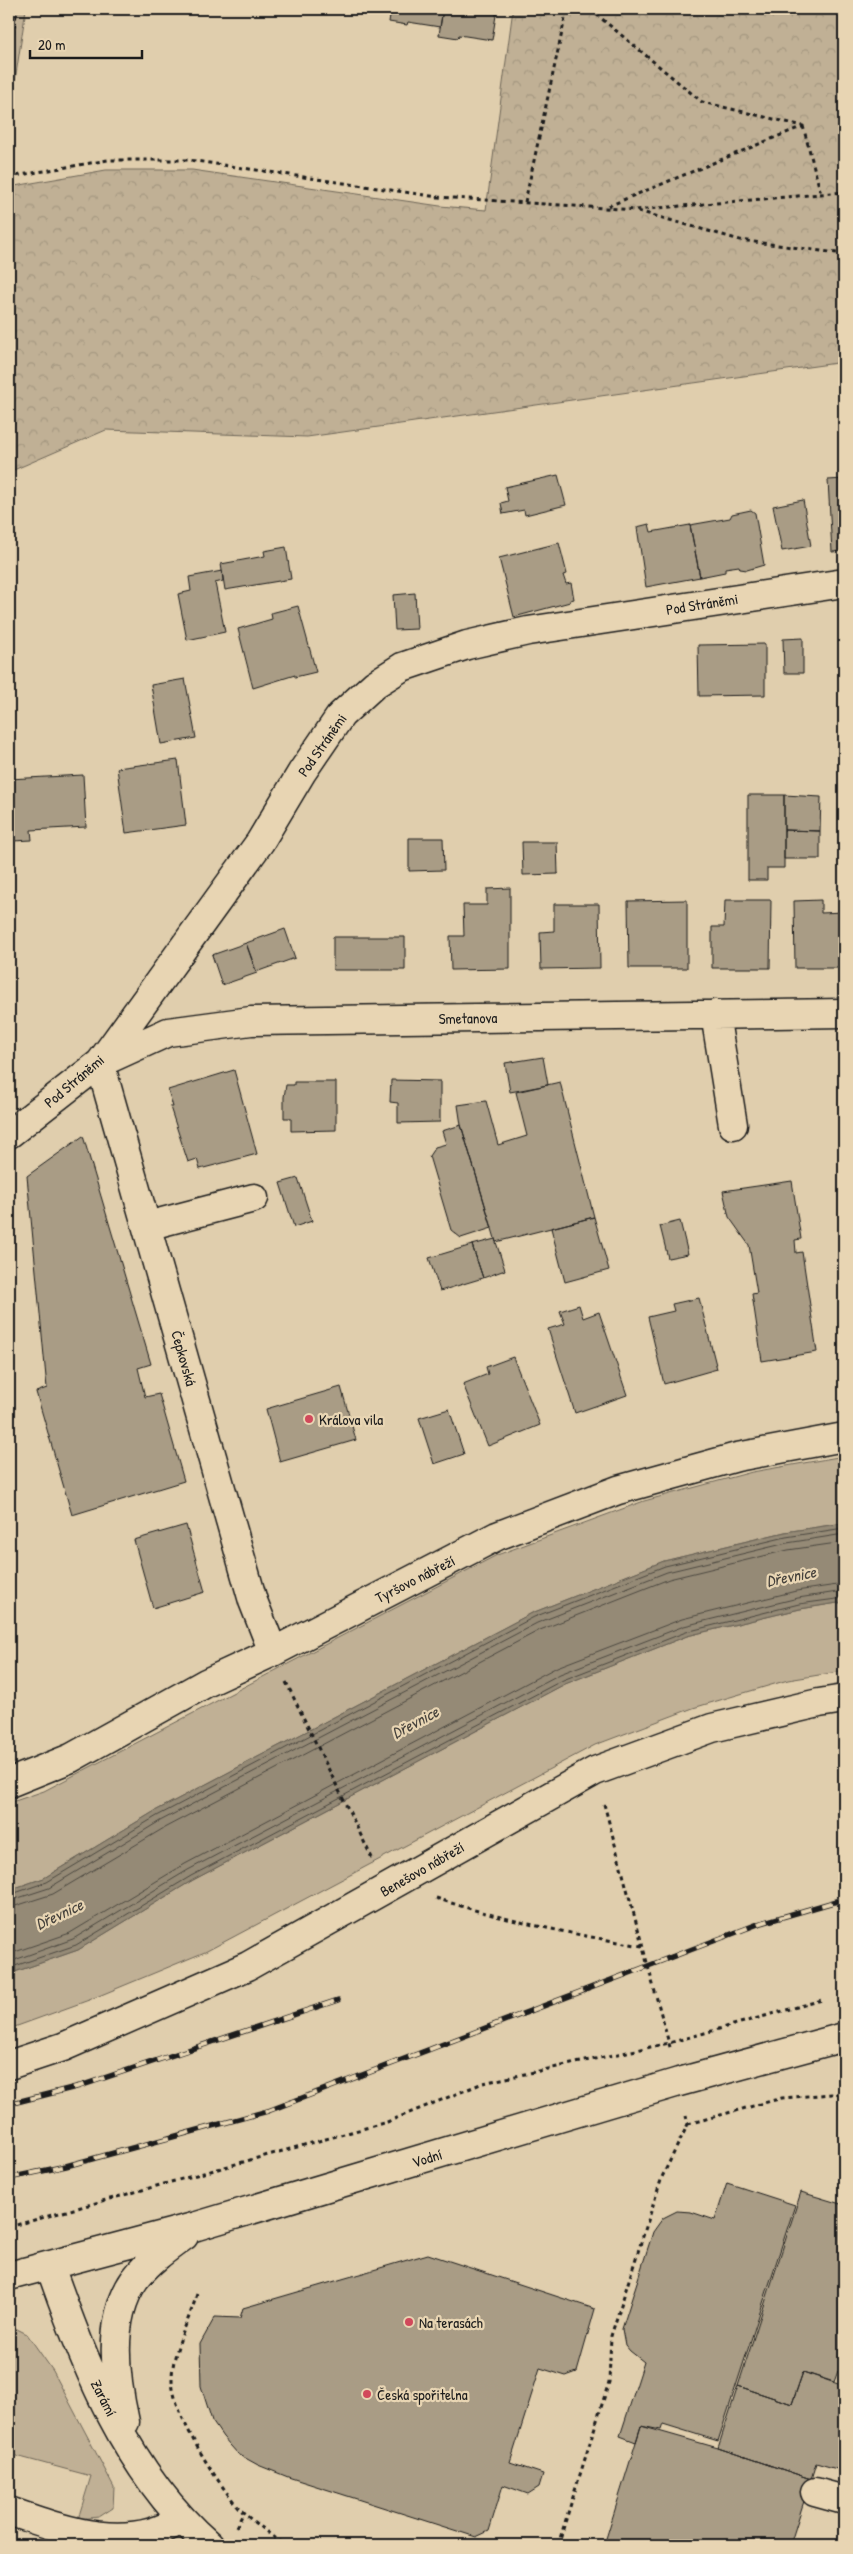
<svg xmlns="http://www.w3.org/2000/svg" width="853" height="2554" viewBox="0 0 853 2554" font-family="'Patrick Hand',sans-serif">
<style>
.green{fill:#c0b095;stroke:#6e6658}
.forest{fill:url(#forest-crowns);stroke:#6e6658}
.water{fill:#958a76;stroke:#655e52}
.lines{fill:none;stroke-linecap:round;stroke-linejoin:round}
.shore{stroke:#4c4840;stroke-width:1}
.building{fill:#a99c85;stroke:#1c1c1c}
.minor-casing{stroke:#1c1c1c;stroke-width:31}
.path{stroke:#1c1c1c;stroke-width:3;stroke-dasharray:4 4;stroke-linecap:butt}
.minor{stroke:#e8d5b3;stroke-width:28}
.rail-casing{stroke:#1c1c1c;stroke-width:5.5}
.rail{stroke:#e8d5b3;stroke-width:4;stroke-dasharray:11;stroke-linecap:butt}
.poi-dot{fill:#d1495b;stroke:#e8d5b3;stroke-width:2}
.labels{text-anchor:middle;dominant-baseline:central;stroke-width:4.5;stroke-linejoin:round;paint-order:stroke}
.street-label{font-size:15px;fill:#1c1c1c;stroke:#e8d5b3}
.poi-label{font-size:15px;fill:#1c1c1c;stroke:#e8d5b3;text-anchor:start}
.water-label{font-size:16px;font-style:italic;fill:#46423c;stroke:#e8d5b3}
</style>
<defs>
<pattern id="forest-crowns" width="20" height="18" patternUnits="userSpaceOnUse" patternTransform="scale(1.25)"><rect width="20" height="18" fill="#c0b095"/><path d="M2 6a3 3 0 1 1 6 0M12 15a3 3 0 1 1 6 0" fill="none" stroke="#a49780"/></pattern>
</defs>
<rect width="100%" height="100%" fill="#e0cead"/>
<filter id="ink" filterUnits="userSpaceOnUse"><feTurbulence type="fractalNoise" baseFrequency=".02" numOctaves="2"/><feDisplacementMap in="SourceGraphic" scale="10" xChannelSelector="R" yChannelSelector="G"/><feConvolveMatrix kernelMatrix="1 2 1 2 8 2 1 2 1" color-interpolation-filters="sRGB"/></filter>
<g filter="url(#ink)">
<path class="green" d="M9,9H26L9,120Z
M844,1456V1523L785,1532L664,1561L532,1613L155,1811L44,1878L9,1890V1803L44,1791L497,1555L644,1501L752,1472Z
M844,1602V1671L788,1680L693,1708L595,1745L205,1952L89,2000L9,2029V1974L78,1950L193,1880L565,1684L687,1636L800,1609Z
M9,2325L27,2334L53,2371L114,2487L113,2508L99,2517L78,2519L91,2476L9,2454Z"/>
<path class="forest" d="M513,9H844V362L307,437L106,430L9,472V187L106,170H192L440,206L486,210Z"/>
<path class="water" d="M844,1523V1602L800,1609L687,1636L565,1684L193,1880L78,1950L9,1974V1890L44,1878L155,1811L532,1613L664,1561L785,1532Z"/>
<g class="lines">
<path class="shore" d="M9,1895L47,1882L157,1816L534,1617L665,1566L786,1537L844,1528
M9,1901L49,1888L160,1821L537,1623L667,1572L787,1543L844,1534
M9,1908L53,1894L164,1828L540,1630L669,1579L788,1550L844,1542
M9,1954L70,1933L185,1864L557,1667L682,1619L796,1591L844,1584
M9,1962L73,1939L188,1870L560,1674L684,1626L798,1598L844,1591
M9,1968L76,1945L191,1876L563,1680L686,1632L799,1604L844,1598"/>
</g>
<path class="building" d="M344,9H391L390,14Z
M391,9H443L440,27L408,22L407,25L389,22Z
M443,9H497L492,40L459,35L458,38L439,35Z
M558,475L566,505L525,515L524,510L503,514L501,503L508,501L505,487Z
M844,479V551L832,552L828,480Z
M803,500L811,546L782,551L773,506Z
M751,510L755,513L764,565L747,570L740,569L739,566L725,568V572L700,577L690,525L730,518L732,514Z
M649,524L651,532L690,525L700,577L646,587L637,527Z
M559,543L567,574L563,575L566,584L571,583L574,599L570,600V602L514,617L499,558Z
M286,547L291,579L225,590L221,564L265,556L264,551Z
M222,571L223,581L215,583L225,632L187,640L178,594L191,591L189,577Z
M415,593L417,629L395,630L393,595Z
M298,606L316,672L295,677V675L253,688L238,629L272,619L271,613Z
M803,638V673H784L783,639Z
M765,644V695L699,696L698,645Z
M185,679L196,738L161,744L151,685Z
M178,760L186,825L126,833L117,768Z
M83,775L86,827L31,830L32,840L13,841L12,837L9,838V779Z
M748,795H784V868H767V880H748Z
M784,795L821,797L820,831L784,830Z
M784,830L820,831V859H784Z
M409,838H443L444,870L409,871Z
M522,842H557L558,874L523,875Z
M510,888V969L451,970L450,936H464L463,905H487V889Z
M687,900V968H629L628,901Z
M725,900H771L770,968H712V927H724Z
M821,900V913L844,912V968H795L794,901Z
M554,904H599L600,968L541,969L540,932L554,931Z
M285,929L295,958L256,972L246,943Z
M333,937H405V970H333Z
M246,943L257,973L222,985L212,955Z
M543,1057L548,1085L510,1092L505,1063Z
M234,1070L257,1154L200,1169L197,1159L188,1162L170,1107H173L168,1090Z
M391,1080L440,1081V1122L398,1123V1103L390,1102Z
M294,1082H336V1130L291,1131V1118H284V1097L286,1085H294Z
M560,1082L594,1217L496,1242L461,1125L458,1105L486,1101L498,1145L527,1136L516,1092Z
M461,1125L492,1228L461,1238L451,1230L429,1156L435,1147L446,1144L442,1131Z
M83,1136L151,1364L138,1368L145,1397L159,1394L184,1481L72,1515L36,1392L47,1388L27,1176Z
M298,1178L312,1221L294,1227L280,1183Z
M792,1181L801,1239L795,1240L796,1253L802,1252L817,1352L762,1361L752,1294L757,1293L749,1245L729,1217L723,1191Z
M594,1217L609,1270L565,1282L551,1228Z
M680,1221L688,1254L668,1258L660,1226Z
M495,1239L505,1270L483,1278L472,1245Z
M472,1245L483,1278L440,1291L429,1258Z
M699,1298L717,1369L664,1384L648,1317L674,1311L672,1304Z
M579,1305L583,1318L599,1312L627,1395L575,1413L548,1329L565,1324L560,1311Z
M513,1357L540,1425L488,1446L463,1384L488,1374L486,1367Z
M341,1387L356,1440L280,1462L266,1409Z
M449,1409L464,1454L434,1464L419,1418Z
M186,1525L205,1592L153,1608L134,1540Z
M727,2183L795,2205L718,2441L663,2424L661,2430L641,2426L636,2442L620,2436L644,2362L630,2351L625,2345L622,2329L653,2232L663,2218L677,2211L691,2212L715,2220Z
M801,2192L844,2205V2373L838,2371L834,2382L803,2372L792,2404L738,2386Z
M428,2254L595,2309L577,2372L566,2376L540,2368L510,2463L543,2474L539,2487L528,2494L503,2485L489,2531L476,2537L288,2477L258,2465L238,2454L223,2437L212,2421L201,2386L200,2344L215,2317L240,2318L243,2308Z
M803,2372L844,2386V2471L816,2463L811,2479L718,2448L738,2386L792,2404Z
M641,2426L718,2448L811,2479L790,2545H604Z"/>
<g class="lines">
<defs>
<path id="minor" d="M715,1014L733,1125
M9,1134L100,1063L260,842L302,772L341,715L375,684L402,667L467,645L528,631L844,583
M147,1226L254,1198
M273,1652L253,1601L100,1063L168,1032L251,1021L844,1013
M9,1783L71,1758L206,1683L273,1652L497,1536L618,1490L737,1457L844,1437
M9,2065L63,2047L248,1966L595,1771L712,1728L819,1703L844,1699
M50,2266C85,2367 127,2473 209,2545
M9,2276L197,2226L679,2082L844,2037
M125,2422C115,2378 107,2318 135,2279C149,2261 166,2249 184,2236
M815,2492L844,2500
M9,2511C64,2530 127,2554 181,2519"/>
</defs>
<use href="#minor" class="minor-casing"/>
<path class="path" d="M590,9L702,102L803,126L606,207
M9,58L17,9
M803,126L821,194
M9,177L108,160H189L438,197L635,210L844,192
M525,202L567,9
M638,211L740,240L844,254
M286,1682L372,1858
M604,1804L671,2051
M436,1898C504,1921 572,1934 642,1946
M688,2124L782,2098L844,2093
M9,2227L387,2122L483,2083L669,2043L822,2000
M197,2294C189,2321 172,2351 172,2379C172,2413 216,2481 238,2507C251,2521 270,2535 286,2545
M236,2527L244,2512
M558,2545L609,2382L611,2336L662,2177L688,2124L686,2116"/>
<use href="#minor" class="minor"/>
<defs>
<path id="rail" d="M9,2104L80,2086L338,2000
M9,2178L66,2166L268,2111L758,1924L844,1899"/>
</defs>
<use href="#rail" class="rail-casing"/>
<use href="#rail" class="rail"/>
</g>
</g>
<g class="poi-dot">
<circle cx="309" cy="1419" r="5"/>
<circle cx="409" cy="2322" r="5"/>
<circle cx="367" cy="2394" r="5"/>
</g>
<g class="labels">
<g class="street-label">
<text transform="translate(702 604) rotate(-9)">Pod Stráněmi</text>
<text transform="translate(322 745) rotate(-55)">Pod Stráněmi</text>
<text transform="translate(468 1018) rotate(-1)">Smetanova</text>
<text transform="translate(74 1081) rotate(-40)">Pod Stráněmi</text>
<text transform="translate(184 1358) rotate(74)">Čepkovská</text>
<text transform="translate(415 1579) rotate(-27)">Tyršovo nábřeží</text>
<text transform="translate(422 1869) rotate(-30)">Benešovo nábřeží</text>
<text transform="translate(427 2158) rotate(-17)">Vodní</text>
<text transform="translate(104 2398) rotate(63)">Zarámí</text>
</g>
<g class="poi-label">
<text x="319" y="1419">Králova vila</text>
<text x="419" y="2322">Na terasách</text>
<text x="377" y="2394">Česká spořitelna</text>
</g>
<g class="water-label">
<text transform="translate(791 1576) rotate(-11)">Dřevnice</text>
<text transform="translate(415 1722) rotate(-28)">Dřevnice</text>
<text transform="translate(59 1914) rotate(-25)">Dřevnice</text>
</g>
</g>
<rect width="853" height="2554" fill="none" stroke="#e8d5b3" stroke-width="30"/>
<rect x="15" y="15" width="823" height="2524" fill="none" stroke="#1c1c1c" stroke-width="2" filter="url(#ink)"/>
<path d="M30 50v8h112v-8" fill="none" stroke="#1c1c1c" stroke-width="2.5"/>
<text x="38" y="50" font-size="15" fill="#1c1c1c" stroke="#e8d5b3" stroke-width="4" paint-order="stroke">20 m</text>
</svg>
